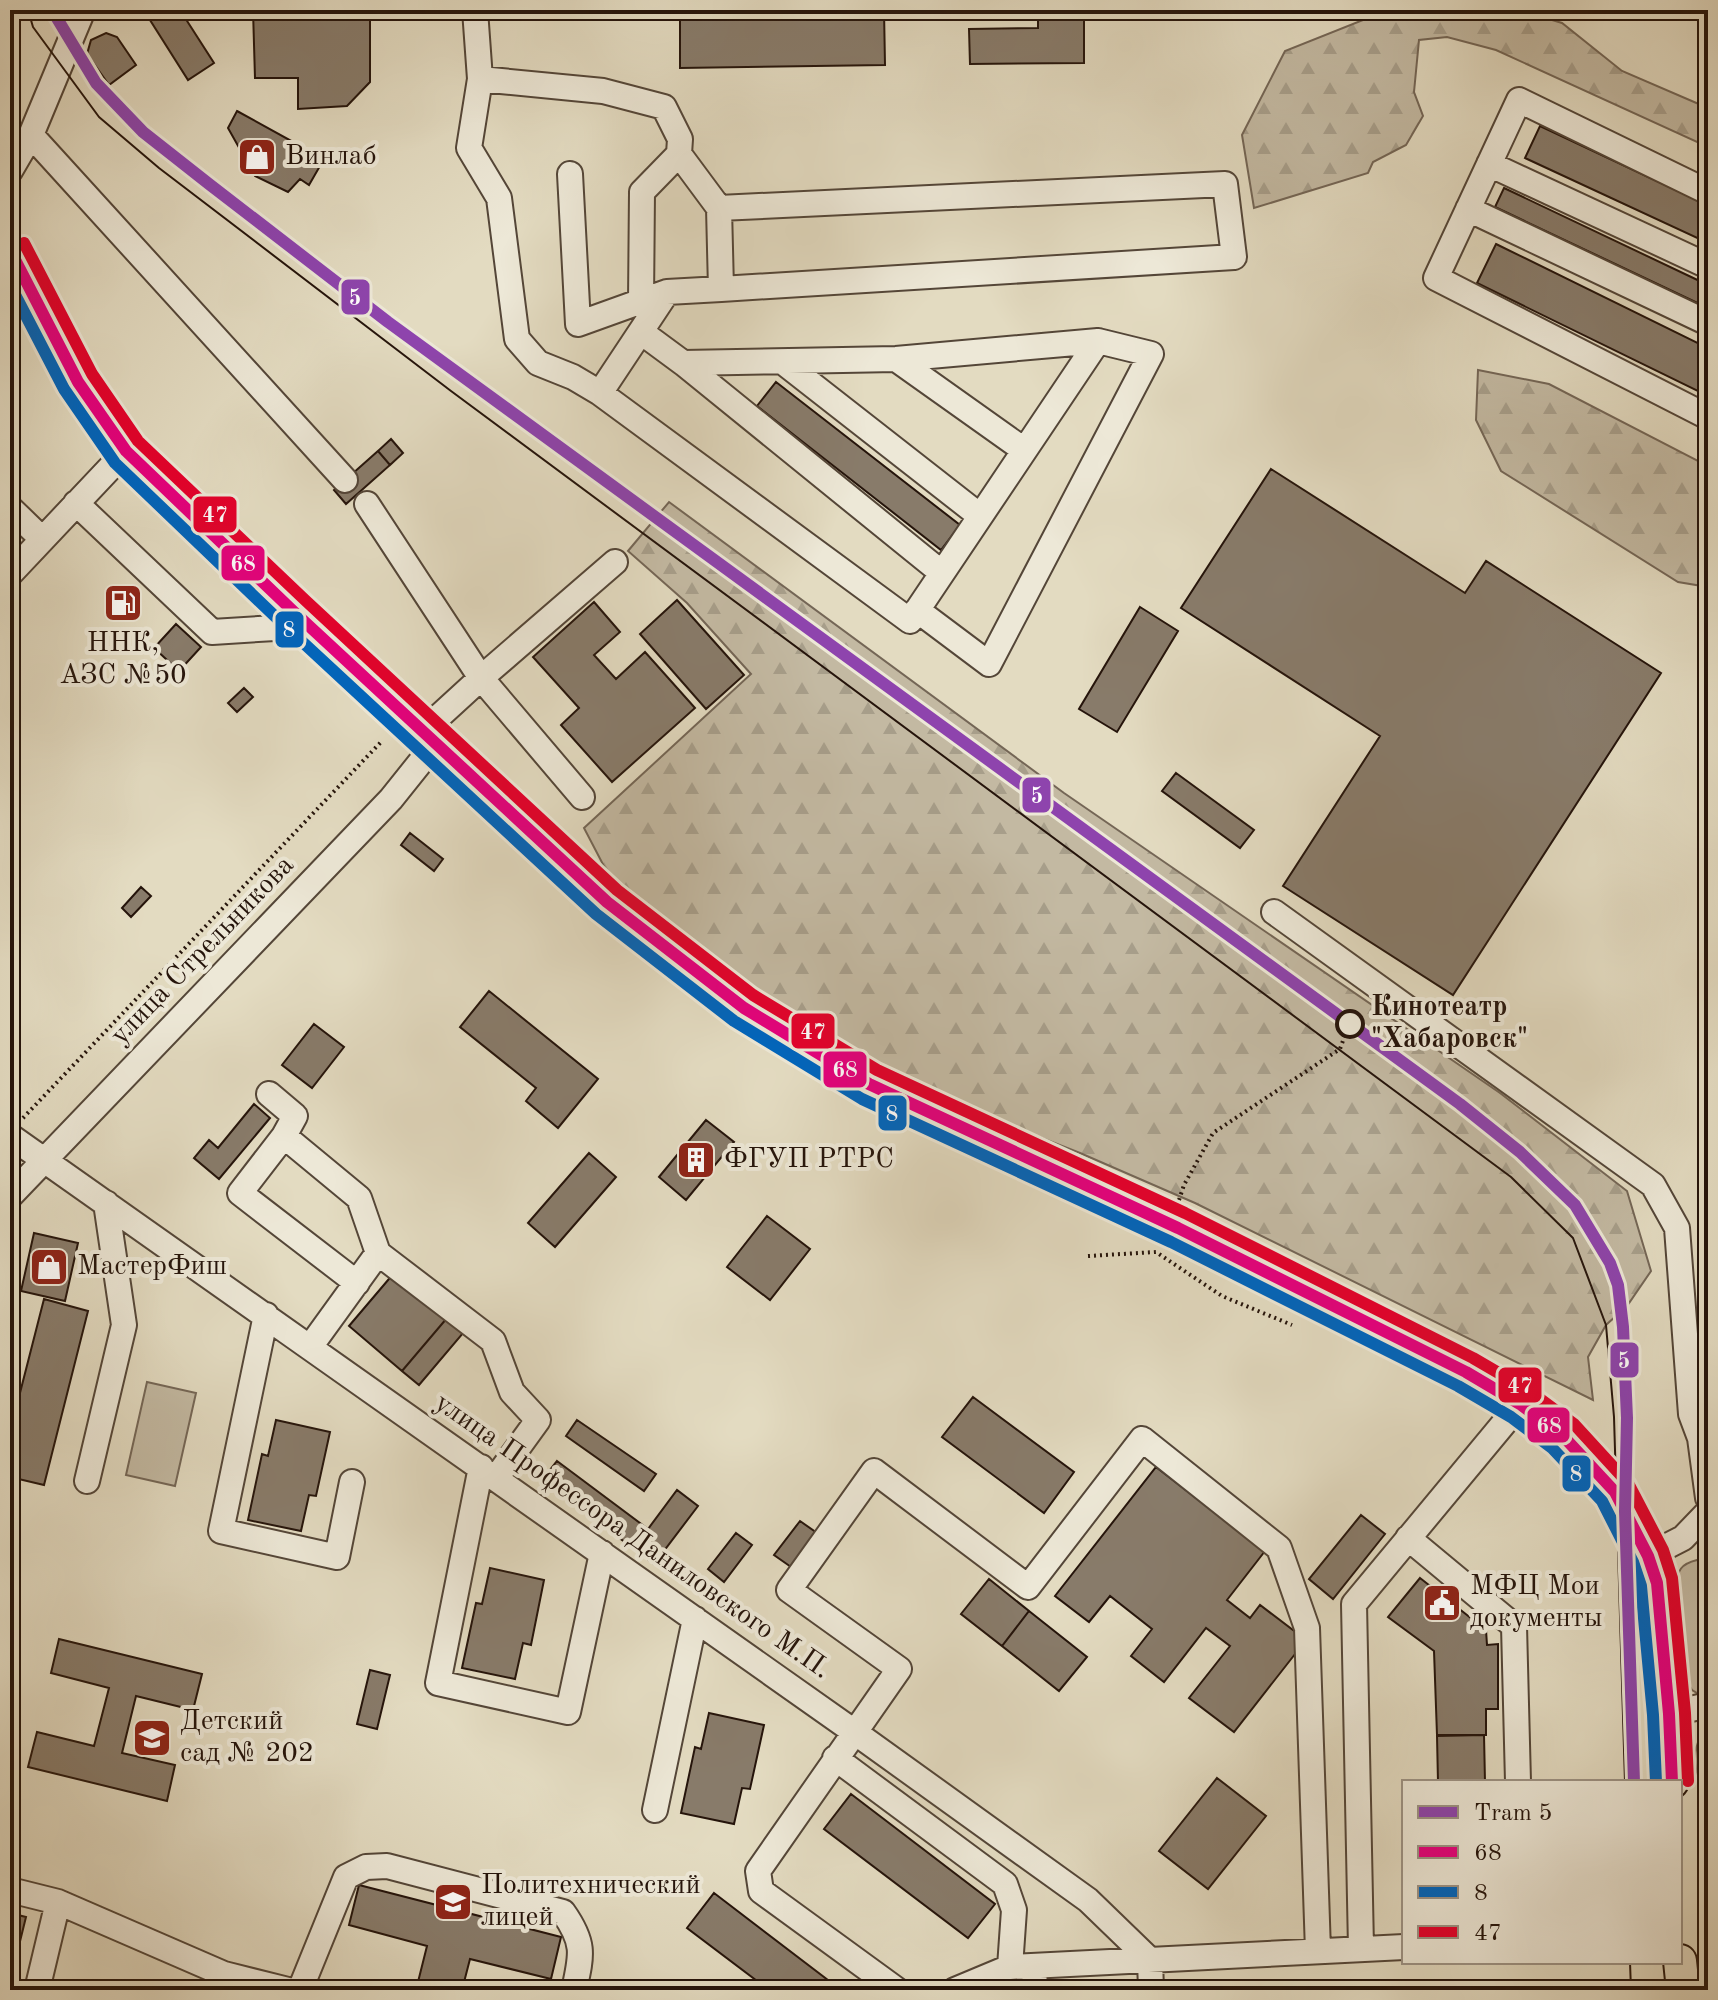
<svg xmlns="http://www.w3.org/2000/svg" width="1718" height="2000" viewBox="0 0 1718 2000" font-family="'Old Standard TT',serif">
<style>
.green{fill:#c3b9a2;stroke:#746656;stroke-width:2}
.forest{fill:url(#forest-firs);stroke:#746656;stroke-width:2}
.building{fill:#887b6a;stroke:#25140b;stroke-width:2}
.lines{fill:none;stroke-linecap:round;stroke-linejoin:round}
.minor-casing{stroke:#544638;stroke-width:28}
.major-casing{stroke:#25140b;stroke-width:36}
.path{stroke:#25140b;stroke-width:4;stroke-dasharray:2 4;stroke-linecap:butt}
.minor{stroke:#ede8d7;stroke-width:24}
.major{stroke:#e3dbc1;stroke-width:32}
.tram{stroke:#25140b;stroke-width:2}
.bus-1-casing{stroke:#ede8d7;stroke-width:18}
.bus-2-casing{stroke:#ede8d7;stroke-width:18}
.bus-3-casing{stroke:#ede8d7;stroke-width:18}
.bus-1{stroke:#e5007d;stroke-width:12}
.bus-2{stroke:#0065bd;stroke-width:12}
.bus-3{stroke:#e4002b;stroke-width:12}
.tram-1-casing{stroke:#ede8d7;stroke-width:18}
.tram-1{stroke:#8e44ad;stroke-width:12}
.stop-dot{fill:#ede8d7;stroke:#25140b;stroke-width:4}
.labels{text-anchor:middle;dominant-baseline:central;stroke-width:8;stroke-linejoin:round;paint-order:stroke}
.poi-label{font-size:28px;fill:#25140b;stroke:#ede8d7;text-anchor:start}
.street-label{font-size:28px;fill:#25140b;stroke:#ede8d7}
.stop-label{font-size:28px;font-weight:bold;fill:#25140b;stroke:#ede8d7;text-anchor:start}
.line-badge{stroke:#ede8d7;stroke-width:3}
.badge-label{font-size:22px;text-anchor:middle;font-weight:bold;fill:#fff}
</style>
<defs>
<pattern id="forest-firs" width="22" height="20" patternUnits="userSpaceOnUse" patternTransform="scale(2)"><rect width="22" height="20" fill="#c3b9a2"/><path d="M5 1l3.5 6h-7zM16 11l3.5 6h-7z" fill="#a79e8a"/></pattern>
</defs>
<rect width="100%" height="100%" fill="#e3dbc1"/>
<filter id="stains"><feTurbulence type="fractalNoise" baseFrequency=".0025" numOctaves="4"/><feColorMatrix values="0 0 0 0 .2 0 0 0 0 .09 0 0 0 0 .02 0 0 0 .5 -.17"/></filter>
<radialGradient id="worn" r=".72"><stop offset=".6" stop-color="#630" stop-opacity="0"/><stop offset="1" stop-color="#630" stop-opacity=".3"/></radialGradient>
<path class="green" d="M147,1382L196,1393L175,1486L126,1475Z
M1697,1560L1705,1561L1708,1565V1693L1702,1696L1692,1690L1684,1677L1677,1586C1677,1570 1681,1564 1697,1560Z
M1708,1733V1799C1697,1776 1689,1760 1701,1735Z"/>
<path class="forest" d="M1388,10H1519L1562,23L1622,71L1708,108V147L1496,50L1447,37L1419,40L1414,92L1423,116L1406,145L1373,162L1368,173L1254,208L1242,135L1285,51Z
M1478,370L1549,384L1708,466V587L1678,582L1501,471L1476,420Z
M669,502L1064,793L1500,1093L1627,1191L1651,1271L1627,1306L1606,1325L1588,1357L1593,1400L1195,1203L1080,1153L907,1085L789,1022L619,895L584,828L751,674L687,603L628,551Z"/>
<path class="building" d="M166,10H180L214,63L188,80L150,20Z
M253,10H370V82L347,106L298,109V78H255Z
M680,10H884L885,65L680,68Z
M1038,10H1084V63L970,64L969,29L1038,28Z
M106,33L117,37L136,65L109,85L87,54L91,40Z
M237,111L324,159L309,185L300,179L288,192L255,176L228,128Z
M1540,126L1708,205V243L1525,158Z
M1504,188L1708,285V308L1495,207Z
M1496,244L1708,348V396L1477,283Z
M776,382L960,525L941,550L757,406Z
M391,439L403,453L390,465L378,451Z
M378,451L390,465L346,504L334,490Z
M1271,469L1465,593L1486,561L1661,673L1453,995L1283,886L1380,736L1181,608Z
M677,600L744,675L706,709L640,634Z
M594,602L620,632L594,655L616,679L645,652L695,708L612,782L561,725L579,708L533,657Z
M1140,607L1178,631L1117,732L1079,709Z
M176,624L201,647L179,671L154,648Z
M244,688L253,697L237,712L228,703Z
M1176,773L1254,830L1240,848L1162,791Z
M410,833L443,859L434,871L401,845Z
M141,887L151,896L131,917L122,908Z
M489,991L598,1079L558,1128L526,1101L536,1088L460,1027Z
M314,1024L344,1047L312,1088L282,1065Z
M254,1104L270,1118L219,1179L194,1158L209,1140L218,1148Z
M706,1120L734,1142L686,1200L659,1177Z
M589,1153L616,1177L555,1247L528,1223Z
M767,1216L810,1249L770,1300L727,1267Z
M34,1233L78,1243L65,1301L21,1291Z
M394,1273L447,1318L402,1371L349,1326Z
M44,1299L88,1311L44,1485L10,1477V1432Z
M447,1318L464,1332L419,1385L402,1371Z
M973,1397L1074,1472L1044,1513L942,1437Z
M276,1420L330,1432L316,1496L309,1495L301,1531L248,1520L262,1454L268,1456Z
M577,1420L656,1474L644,1491L566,1436Z
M557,1461L648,1529L677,1490L698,1506L654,1564L542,1480Z
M1156,1467L1265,1551L1227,1600L1250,1618L1260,1605L1306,1640L1234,1732L1189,1698L1230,1646L1206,1628L1164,1682L1131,1656L1152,1629L1110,1596L1089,1622L1055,1596Z
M1361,1515L1385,1534L1333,1599L1309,1579Z
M800,1521L817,1533L791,1567L774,1555Z
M736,1533L752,1545L724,1582L708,1569Z
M490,1568L544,1580L531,1645L523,1643L515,1679L462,1668L476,1603L482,1604Z
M1420,1578L1486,1630L1487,1645L1498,1644V1709H1486V1735H1437L1434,1651L1388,1617Z
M989,1579L1029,1611L1002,1646L961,1614Z
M1029,1611L1087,1657L1059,1691L1002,1646Z
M59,1639L202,1674L193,1710L136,1696L122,1753L175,1765L167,1801L28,1767L37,1732L94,1746L109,1688L51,1673Z
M370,1670L390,1675L377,1729L357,1724Z
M709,1713L764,1725L750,1789L742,1788L734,1824L681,1813L695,1747L701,1749Z
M1484,1735L1485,1782H1438L1437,1736Z
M1217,1778L1266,1816L1208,1889L1159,1851Z
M851,1794L995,1904L968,1938L824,1829Z
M359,1885L561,1937L551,1979L470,1959L462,1990H416L427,1946L349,1925Z
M714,1893L841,1990H769L687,1928Z
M10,1913L26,1917L10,1982Z
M1279,1980V1990H1225V1981Z"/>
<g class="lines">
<defs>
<path id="minor" d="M475,10L480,79
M31,135L345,480
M1489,164L1708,266
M10,171L31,135L83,10
M570,174L578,324L667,292
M1708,192L1519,100L1436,278L1708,417
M1468,209L1708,323
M721,289L719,208L1225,184L1234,257L721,289L667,292L600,393L910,621L1098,341
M641,302L642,192L679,154L719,208
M641,332L683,363L942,573
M896,359L1024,450
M783,362L980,516
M683,363L896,359L1098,341L1151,354L989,664L917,610
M600,393L573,377L538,363L517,339L499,198L469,148L480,79L603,91L664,107L680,139L679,154
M76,503L212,632L275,628L294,612
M367,504L481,678L422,732
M10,508L42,539
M10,574L126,451
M582,797L481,678L615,562
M1274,912L1653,1185L1677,1228L1691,1414L1700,1438
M269,1094L295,1116L284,1136L359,1198L378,1253L310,1347
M10,1136L853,1731L1088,1900L1150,1960L1151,1990
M284,1136L240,1193L357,1283
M10,1196L391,799L435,744
M378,1253L493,1341L512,1392L538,1420L496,1478
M266,1315L221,1531L337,1557L352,1482
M1708,1411L1700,1438L1708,1498
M481,1467L438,1683L568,1712L602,1553
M87,1481L124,1325L106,1203
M1408,1538L1514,1626L1518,1782
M1648,1556L1683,1538L1708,1512
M1669,1714L1708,1705
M835,1758L1005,1884L1014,1910L1010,1967
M655,1810L695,1619
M10,1890L58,1902L224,1974L288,1990
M1361,1948L1354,1604L1520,1404
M1034,1966L1035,1990
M37,1990L58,1902
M300,1990L346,1877L366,1867L387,1866L563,1912C585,1943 582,1954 574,1990
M897,1990L761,1891L758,1871L899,1669L789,1590L874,1471L1028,1587L1142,1439L1279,1548L1307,1628L1318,1951
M955,1990L1010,1967L1404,1947"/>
<path id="major" d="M10,250L78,382L126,451L294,612L607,902L744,1008L869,1084L1178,1228L1466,1372L1520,1404L1563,1436L1615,1492L1648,1556L1657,1583L1669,1714L1672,1782
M1680,1961L1683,1990"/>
</defs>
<use href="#minor" class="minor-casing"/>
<use href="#major" class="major-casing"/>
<path class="path" d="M23,1118L381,742
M1179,1200L1184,1185L1213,1133L1340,1049L1349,1024
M1088,1256L1156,1252L1222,1296L1292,1325
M10,1259L11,1260"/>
<use href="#minor" class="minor"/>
<use href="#major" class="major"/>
<path class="tram" d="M28,10L33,27L99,117L159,168L451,391L1511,1177L1573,1238L1606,1325L1614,1417L1625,1782
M1630,1962L1631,1990"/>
<defs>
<path id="bus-1" d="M10,250L78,382L126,451L294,612L607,902L744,1008L869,1084L1178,1228L1466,1372L1520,1404L1563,1436L1615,1492L1648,1556L1657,1583L1669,1714L1672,1782"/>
<path id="bus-2" d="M10,285L64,389L115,463L283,624L596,914L734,1021L862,1099L1171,1242L1458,1386L1511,1417L1552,1448L1602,1501L1633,1562L1641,1586L1653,1715L1656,1782"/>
<path id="bus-3" d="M24,243L92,374L138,441L305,600L617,890L753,995L877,1070L1185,1213L1473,1358L1528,1390L1574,1424L1628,1483L1663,1550L1672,1578L1685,1713L1688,1781"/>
</defs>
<use href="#bus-1" class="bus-1-casing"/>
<use href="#bus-2" class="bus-2-casing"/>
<use href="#bus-3" class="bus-3-casing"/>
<use href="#bus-1" class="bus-1"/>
<use href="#bus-2" class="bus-2"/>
<use href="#bus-3" class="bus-3"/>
<defs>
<path id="tram-1" d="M52,10L96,83L143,132L209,184L388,322L1460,1104L1520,1152L1575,1205L1610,1263L1618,1285L1623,1327L1627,1418L1625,1511L1634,1782"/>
</defs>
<use href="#tram-1" class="tram-1-casing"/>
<use href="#tram-1" class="tram-1"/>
</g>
<defs>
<symbol id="shop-square" viewBox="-11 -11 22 22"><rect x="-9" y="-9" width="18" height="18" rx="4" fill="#8f2418" stroke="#ede8d7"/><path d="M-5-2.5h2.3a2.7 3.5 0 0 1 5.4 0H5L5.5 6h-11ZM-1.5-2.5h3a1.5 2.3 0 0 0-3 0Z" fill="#fff"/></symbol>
<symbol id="fuel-square" viewBox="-11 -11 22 22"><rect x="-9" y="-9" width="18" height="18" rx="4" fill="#8f2418" stroke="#ede8d7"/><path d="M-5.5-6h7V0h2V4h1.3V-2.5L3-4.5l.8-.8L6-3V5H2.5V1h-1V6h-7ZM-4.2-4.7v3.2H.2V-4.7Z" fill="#fff"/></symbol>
<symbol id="building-square" viewBox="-11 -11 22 22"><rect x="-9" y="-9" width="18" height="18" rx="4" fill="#8f2418" stroke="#ede8d7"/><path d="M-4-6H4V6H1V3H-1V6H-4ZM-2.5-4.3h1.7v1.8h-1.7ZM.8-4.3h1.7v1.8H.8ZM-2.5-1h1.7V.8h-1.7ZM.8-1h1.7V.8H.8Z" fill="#fff"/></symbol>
<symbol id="civic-square" viewBox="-11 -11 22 22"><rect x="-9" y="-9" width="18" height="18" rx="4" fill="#8f2418" stroke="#ede8d7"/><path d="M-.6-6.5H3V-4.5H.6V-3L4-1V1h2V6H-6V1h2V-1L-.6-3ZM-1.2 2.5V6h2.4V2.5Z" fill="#fff"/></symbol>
<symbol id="school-square" viewBox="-11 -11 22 22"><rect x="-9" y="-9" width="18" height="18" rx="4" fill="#8f2418" stroke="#ede8d7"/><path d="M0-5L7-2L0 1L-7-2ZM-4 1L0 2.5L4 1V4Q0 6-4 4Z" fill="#fff"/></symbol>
</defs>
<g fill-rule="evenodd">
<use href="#shop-square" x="235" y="135" width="44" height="44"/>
<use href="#fuel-square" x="101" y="581" width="44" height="44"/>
<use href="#building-square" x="674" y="1138" width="44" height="44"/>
<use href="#shop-square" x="27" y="1245" width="44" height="44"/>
<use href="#civic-square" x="1420" y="1581" width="44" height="44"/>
<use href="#school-square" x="130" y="1716" width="44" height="44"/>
<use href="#school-square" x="431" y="1880" width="44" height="44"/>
</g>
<circle class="stop-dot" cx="1350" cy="1024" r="13"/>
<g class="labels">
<g class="poi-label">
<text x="285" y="157">Винлаб</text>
<text x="123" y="644" text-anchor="middle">ННК,<tspan x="123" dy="32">АЗС №50</tspan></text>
<text x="724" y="1160">ФГУП РТРС</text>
<text x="77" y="1267">МастерФиш</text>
<text x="1470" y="1587">МФЦ Мои<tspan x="1470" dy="32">документы</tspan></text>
<text x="180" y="1722">Детский<tspan x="180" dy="32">сад № 202</tspan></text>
<text x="481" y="1886">Политехнический<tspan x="481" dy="32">лицей</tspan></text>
</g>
<g class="street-label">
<text transform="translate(203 951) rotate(-46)">улица Стрельникова</text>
<text transform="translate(632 1537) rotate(35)">улица Профессора Даниловского М.П.</text>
</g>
<g class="stop-label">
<text x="1371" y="1008">Кинотеатр<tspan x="1371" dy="32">"Хабаровск"</tspan></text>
</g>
</g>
<g class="line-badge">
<rect x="340" y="278" width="31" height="38" rx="8" fill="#8e44ad"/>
<rect x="192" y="495" width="46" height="39" rx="8" fill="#e4002b"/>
<rect x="220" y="544" width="46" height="38" rx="8" fill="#e5007d"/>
<rect x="274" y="610" width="31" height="39" rx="8" fill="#0065bd"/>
<rect x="1021" y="776" width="31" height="38" rx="8" fill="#8e44ad"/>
<rect x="790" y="1012" width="46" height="38" rx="8" fill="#e4002b"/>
<rect x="822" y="1050" width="46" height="39" rx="8" fill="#e5007d"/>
<rect x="877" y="1094" width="31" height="38" rx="8" fill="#0065bd"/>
<rect x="1609" y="1341" width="31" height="38" rx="8" fill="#8e44ad"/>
<rect x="1497" y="1366" width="46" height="38" rx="8" fill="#e4002b"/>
<rect x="1526" y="1406" width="45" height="38" rx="8" fill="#e5007d"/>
<rect x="1561" y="1454" width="31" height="39" rx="8" fill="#0065bd"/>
</g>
<g class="badge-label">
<text x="355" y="305">5</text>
<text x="215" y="522">47</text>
<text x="243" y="571">68</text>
<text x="289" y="637">8</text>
<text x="1037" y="803">5</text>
<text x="813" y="1039">47</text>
<text x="845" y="1077">68</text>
<text x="892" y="1121">8</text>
<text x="1624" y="1368">5</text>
<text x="1520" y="1393">47</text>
<text x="1549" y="1433">68</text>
<text x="1576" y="1481">8</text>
</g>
<rect width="1718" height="2000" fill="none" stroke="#e3dbc1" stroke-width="40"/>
<rect x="12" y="12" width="1694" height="1976" fill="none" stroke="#25140b" stroke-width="4"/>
<rect x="20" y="20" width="1678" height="1960" fill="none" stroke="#25140b" stroke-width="2"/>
<rect x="1402" y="1780" width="280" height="184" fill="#ede8d7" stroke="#9d9385" stroke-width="2"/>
<rect x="1418" y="1806" width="40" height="12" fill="#8e44ad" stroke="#9d9385" stroke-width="2"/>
<text x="1474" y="1820" font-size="24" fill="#25140b">Tram 5</text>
<rect x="1418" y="1846" width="40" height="12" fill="#e5007d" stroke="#9d9385" stroke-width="2"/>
<text x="1474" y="1860" font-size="24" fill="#25140b">68</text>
<rect x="1418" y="1886" width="40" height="12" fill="#0065bd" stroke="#9d9385" stroke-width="2"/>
<text x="1474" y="1900" font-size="24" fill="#25140b">8</text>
<rect x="1418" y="1926" width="40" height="12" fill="#e4002b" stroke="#9d9385" stroke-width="2"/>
<text x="1474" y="1940" font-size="24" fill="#25140b">47</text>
<rect width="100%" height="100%" filter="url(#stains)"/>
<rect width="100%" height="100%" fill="url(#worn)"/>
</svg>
